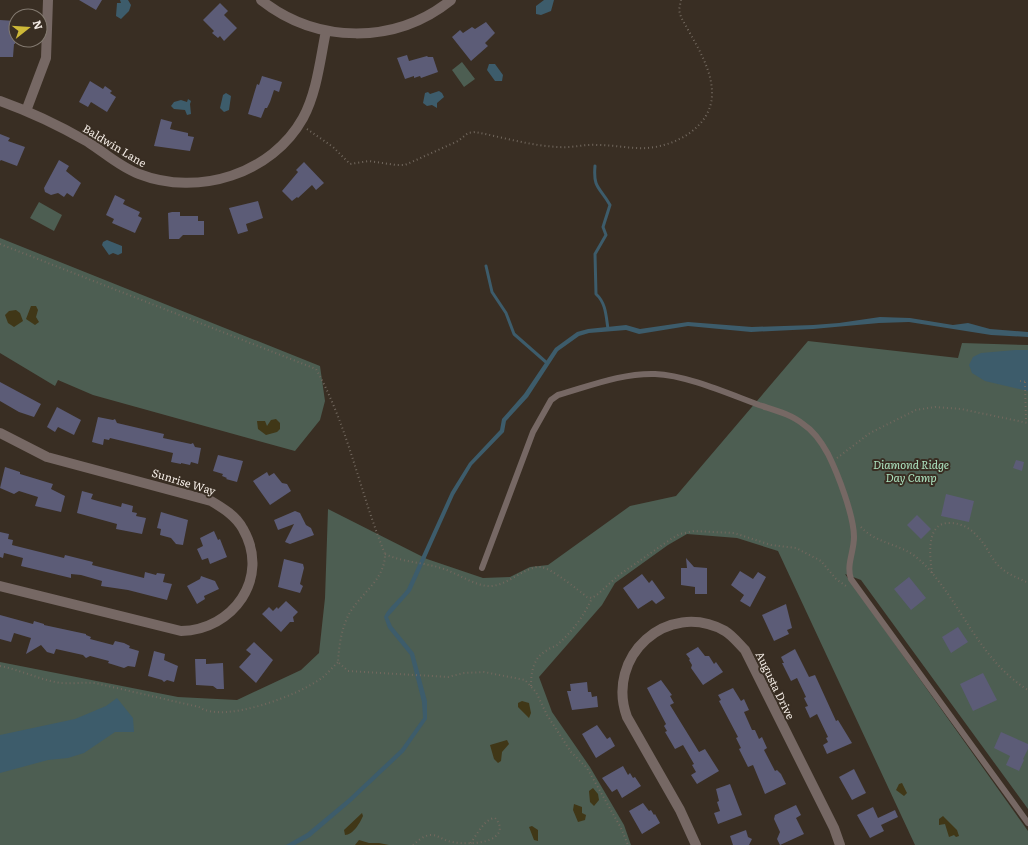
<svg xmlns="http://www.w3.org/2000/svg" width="1028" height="845" viewBox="0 0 1028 845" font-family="Literata,serif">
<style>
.green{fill:#4d5e52}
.sand{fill:#403717}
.water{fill:#3d5c6b}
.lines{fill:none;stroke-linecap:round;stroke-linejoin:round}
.stream{stroke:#3d5c6b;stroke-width:3}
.building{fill:#5c5c77}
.path{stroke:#72685e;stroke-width:2;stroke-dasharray:1 3;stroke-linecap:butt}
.lane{stroke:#766864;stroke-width:6}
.street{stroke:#766864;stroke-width:10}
.labels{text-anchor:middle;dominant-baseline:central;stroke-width:4;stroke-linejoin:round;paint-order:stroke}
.street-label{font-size:11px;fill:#f3ebe4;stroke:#392e23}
.park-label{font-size:11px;font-style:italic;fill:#ace1be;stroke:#392e23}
</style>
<rect width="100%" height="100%" fill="#392e23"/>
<path class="green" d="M462,62L475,79L464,87L452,70Z
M39,202L62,215L54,231L30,218Z
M0,238L320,366L325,401L320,420L295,451L93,395L58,380L55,386L0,353Z
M808,341L958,358L962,343L1028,345V809L861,580L845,574L1028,831V845H915L778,551L737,538L687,534L668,545L615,583L602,605L539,677L552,712L590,767L624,825L631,845H0V662L178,697L237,700L301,670L319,653L325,598L328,509L427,559L483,578L510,577L530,567L548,565L630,506L676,496Z"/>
<path class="sand" d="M31,306H36L38,310L36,317L39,322L35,325L26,319Z
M16,310L20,313L23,321L14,327L8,323L5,315L9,311Z
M276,419L280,423V429L277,432L266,435L258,429L257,421H265L267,426L271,420Z
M522,701L529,703L531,713L529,718L518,707V703Z
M507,740L509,744L502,752L501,761L498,763L494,759L490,745Z
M902,783L907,793L904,796L896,790L899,784Z
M593,788L598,794L599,800L594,806L590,802L589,791Z
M574,804L582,807V813L586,815L585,820L578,822L573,810Z
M362,813L363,816C360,823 353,835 345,835L344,830Z
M943,816L957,830L959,836L956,837L954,835L949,837L945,824L939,825V819Z
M532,826L538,830V841L534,840L529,827Z
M359,840L369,843H379L389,845H355Z"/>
<path class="water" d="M120,0H128L131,5L129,11L121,19L116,16L117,3H121Z
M544,0H554L551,11L541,15L536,14V6Z
M489,64H495L503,75L502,81H495L487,70Z
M439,91L442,93L444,97L437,103V108L432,105L427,106L423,103L425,93L428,92L430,94Z
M226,93L231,96L229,110L224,112L220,108L223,95Z
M188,99L191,101L190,104L191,114L187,115L185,110L174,109L171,106L174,102L181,100L187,102Z
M107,240L122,246V253L118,255L113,253L109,255L102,245L103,242Z
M880,317L910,318L953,325L968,323L990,329L1028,332V337L991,335L909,322L879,323L813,329L751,332L688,326L639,334L626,330L589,333L579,336L558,351L528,397L506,421L504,432L472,465L454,495L411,591L388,617L392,626L414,653L427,701V719L404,752L351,802L310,837L295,845H286L307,833L348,799L401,749L423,718L422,702L410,655L388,628L384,617C389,606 400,599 407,589L451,492L469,463L500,430L502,419L524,394L555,348L577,332L588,329L626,325L640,329L688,322L752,327L813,325L839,323Z
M1015,350H1028V391L985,381L972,373L969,365L973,357L981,353Z
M117,698L133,718L134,732H115L84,753L68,758L48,760L0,773V735L75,719L106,706Z"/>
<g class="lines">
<path class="stream" d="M595,166C593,189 600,187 610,205L603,227L606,235L595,254L596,294C606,303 606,316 608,329
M486,266L492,292L506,313L514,334L547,363"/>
</g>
<path class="building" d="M79,0H102L96,10Z
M220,3L228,11L224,15L237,28L224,41L220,36L218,38L212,33L214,31L203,20Z
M0,20L16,21L15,44H14L13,57H0Z
M486,22L495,33L485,43L488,46L471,61L452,37L460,30L463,33L472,27L475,29Z
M407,55L409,61L427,56L428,57H433L438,72L421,78L420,76L414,78V76L405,79L397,58Z
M262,76L282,82L279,92L274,90L270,102L267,108H265L261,118L248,114L257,84L259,85Z
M90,81L103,89L105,86L112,91L110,93L116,97L107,112L91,102L88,107L79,102Z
M161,119L172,122L170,129L188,133V136L194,137L190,151L154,146Z
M0,134L10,138L8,141L25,147L17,166L1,160L0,161Z
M59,160L69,166L66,171L81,183L73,197L67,193L64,197L58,193L51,195L45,192L44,188Z
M304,162L324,183L316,190L312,185L298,198L297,197L292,201L282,191L298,172L296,170Z
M115,195L125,200L123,204L140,212L138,216L142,218L135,233L112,223L114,219L106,215Z
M258,201L263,218L246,224L248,231L238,234L229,208Z
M172,212H180V216H198V221H204V235H183L179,239H169L168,213Z
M0,382L41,404L34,417L19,412L0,401Z
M57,407L81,420L74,435L58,427L55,432L47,427Z
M98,417L113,420L115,419L117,423L164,434L163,438L191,444L193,443L195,447L201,448L198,464L191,462L190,465L181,463V464L171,462L173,453L110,438L109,440L104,439L103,445L92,442Z
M218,455L243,461L237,482L226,479L227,478L222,476L223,474L213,471Z
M1016,460L1024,462L1022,471L1013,468Z
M5,467L20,472V474L53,484L51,489L65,496L61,512L35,506L38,497L19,491L14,494L0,488Z
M267,472L269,476L274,473L282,483L287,484L291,491L270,505L253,481Z
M82,491L93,494L91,499L98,501L121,507L122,503L133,506L132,512L137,513L136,516L146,518L142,534L116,529L117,524L77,513Z
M946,494L974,501L969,522L941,516Z
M295,511L300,513L306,525L311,528L314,535L290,544L285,542L294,524L278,530L274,520Z
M161,512L188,520L183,545L176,544L171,538L160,535L161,529L157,528Z
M917,515L931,529L921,539L907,525Z
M214,531L218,540L220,539L227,557L210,564L208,558L202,560L197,549L203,546L200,538Z
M0,532L9,534L8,539L13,540L12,545L64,558L65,555L93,562L92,565L144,578L145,572L156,575L157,573L165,574L163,582L172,584L167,600L128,590L101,586L102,581L81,575L71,574V578L21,566L23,558L4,553L3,558L0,557Z
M686,558L694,567L707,568V594H695V587L681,585V568H687Z
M284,559L303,564L304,568L300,584L303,586L300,593L278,587Z
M740,571L753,579L758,572L766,577L750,607L740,601L744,595L731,585Z
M642,574L649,583L652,580L665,598L656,604L652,600L638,609L623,588Z
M201,576L215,581L219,589L204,596L205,599L197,604L187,586L200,579Z
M909,577L926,598L911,610L894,589Z
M286,601L298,612L293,617L294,622H290L281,632L262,614L269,607L273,611L277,607L278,609Z
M786,604L792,628L787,630L789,634L774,641L762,615Z
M0,615L33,624L34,621L44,624V625L86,634V635L91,637L90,639L113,645L115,641L124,643L130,646L129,648L139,651L135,667L128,666L124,668L108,663L109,661L90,656L86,658L83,655L56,649L54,654L47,652L41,645L26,654L31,638L14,633L11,642L0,639Z
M958,627L968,642L951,653L942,637Z
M254,642L273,660L256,683L239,667L251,654L246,650Z
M698,647L705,656H709L714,664L716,662L723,672L703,685L691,668L692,665L689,660L690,659L686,654Z
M795,649L809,677L815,675L836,721L838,720L852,743L827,754L823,745L828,742L826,738L828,737L817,714L810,718L805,707L808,706L804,698L806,697L797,678L791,681L782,663H784L781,657Z
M154,651L165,654L164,660L178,666L174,682L167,680L164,682L162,680L148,676Z
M195,659H206V664L223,663L224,689H217L213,686L196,685Z
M983,673L997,700L973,711L960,684Z
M661,680L672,695L670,696L674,703L670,705L699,752L705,749L719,771L697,784L691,775L696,772L692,765L694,764L683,745L675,749L665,732L667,731L664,726L666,724L647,688Z
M587,682L588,692H591L592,697L597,696L598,707L572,710L567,691H571L570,684Z
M733,688L741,701L744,699L749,710L744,712L752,730H755L759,739L762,737L767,748L764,750L775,771L777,770L781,774L786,784L765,794L753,765L748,767L739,749L741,748L736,738L738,737L719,701L721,700L718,695Z
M597,725L607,739L610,737L615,746L596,758L582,734Z
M1001,732L1028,744V749L1023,759L1024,760L1019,771L1006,765L1010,756L994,748Z
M623,766L628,775L630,773L633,778L635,777L641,786L622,798L617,789L612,792L602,778Z
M854,769L866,793L852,800L839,777Z
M730,784L742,815L718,824L714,813L720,811L717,802L719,801L716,789Z
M643,803L649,811L651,810L654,815L655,814L660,823L642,834L629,811Z
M796,805L801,815L796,818L804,834L780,845L777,839L780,832L774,819L775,815Z
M873,807L878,818L895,810L898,817L881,825L884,831L870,838L857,815Z
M746,830L748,837L752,839L749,845H733L730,836Z"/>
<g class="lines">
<path class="path" d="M307,129L333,147L350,164L369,161L396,165H405L458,141L468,133L475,132C502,137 531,146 559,147C572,148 585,144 598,145C615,145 631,149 647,148C676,146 711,127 712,95C713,68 693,40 681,17L679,10L681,0
M0,244L316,369C348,426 360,493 385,554C385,581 359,594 348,616C341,631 339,646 338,662L348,671L448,677L464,673L484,672L525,680L536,692L547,715L571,752L587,768L621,828L628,845
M1020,381L1028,382
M1025,382L1026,422
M837,458L870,433L916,410L935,407L961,409L1028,423
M861,527C875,543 900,544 916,557C930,568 940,583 950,597C973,631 992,668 1028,690
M385,554C404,563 424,562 444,569C458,574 472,584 487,586C506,588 526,565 541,567C551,568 578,590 587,597L592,598L598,594L619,575L671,539L680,534L694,531L734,533L771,545L796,548L821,561L836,579L846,586
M932,573C930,557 925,522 950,523C961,523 970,528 977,536C987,545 991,560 1001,568C1009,575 1019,578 1028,583
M0,666C21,670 40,680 61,683C72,684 83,682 95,683L199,707C224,724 300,695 323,677C328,673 333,667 338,662
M531,686C531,673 533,658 546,651C549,648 554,647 557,645C572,632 584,616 592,598
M413,845C418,841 424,835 431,835C437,835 442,839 448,841C461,845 493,845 499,832C501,827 499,822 495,818C485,818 476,836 470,844L469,845"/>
<path class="lane" d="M482,568L533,432L551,400L558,395C590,386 622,373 655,374C686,375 729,394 759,405C774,410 791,414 803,424C814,431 822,443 828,454C838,474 854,516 854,537C854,552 846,565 851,579L1028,823"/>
<path class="street" d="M261,0C317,44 395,45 451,0
M0,101C31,112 60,126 88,142C105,153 120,167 139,174C198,197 272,174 303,118C317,92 320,60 326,31
M26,111L46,58L48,0
M0,433L47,457L211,501C223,508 236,516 243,529C271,578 233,630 181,631L0,586
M696,845L680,810L627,717C605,657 667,599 725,631C733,636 738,643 745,650L834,828L840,845"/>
</g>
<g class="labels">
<g class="street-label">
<text transform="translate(115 145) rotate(31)">Baldwin Lane</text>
<text transform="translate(184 481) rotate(17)">Sunrise Way</text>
<text transform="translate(776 685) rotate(64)">Augusta Drive</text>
</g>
<g class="park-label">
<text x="911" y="464">Diamond Ridge<tspan x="911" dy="13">Day Camp</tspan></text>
</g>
</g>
<g transform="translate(28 28) rotate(73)"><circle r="19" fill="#392e23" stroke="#837a70"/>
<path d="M0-3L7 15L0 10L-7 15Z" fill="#ceb938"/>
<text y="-6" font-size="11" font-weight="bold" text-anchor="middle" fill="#f3ebe4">N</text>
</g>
</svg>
